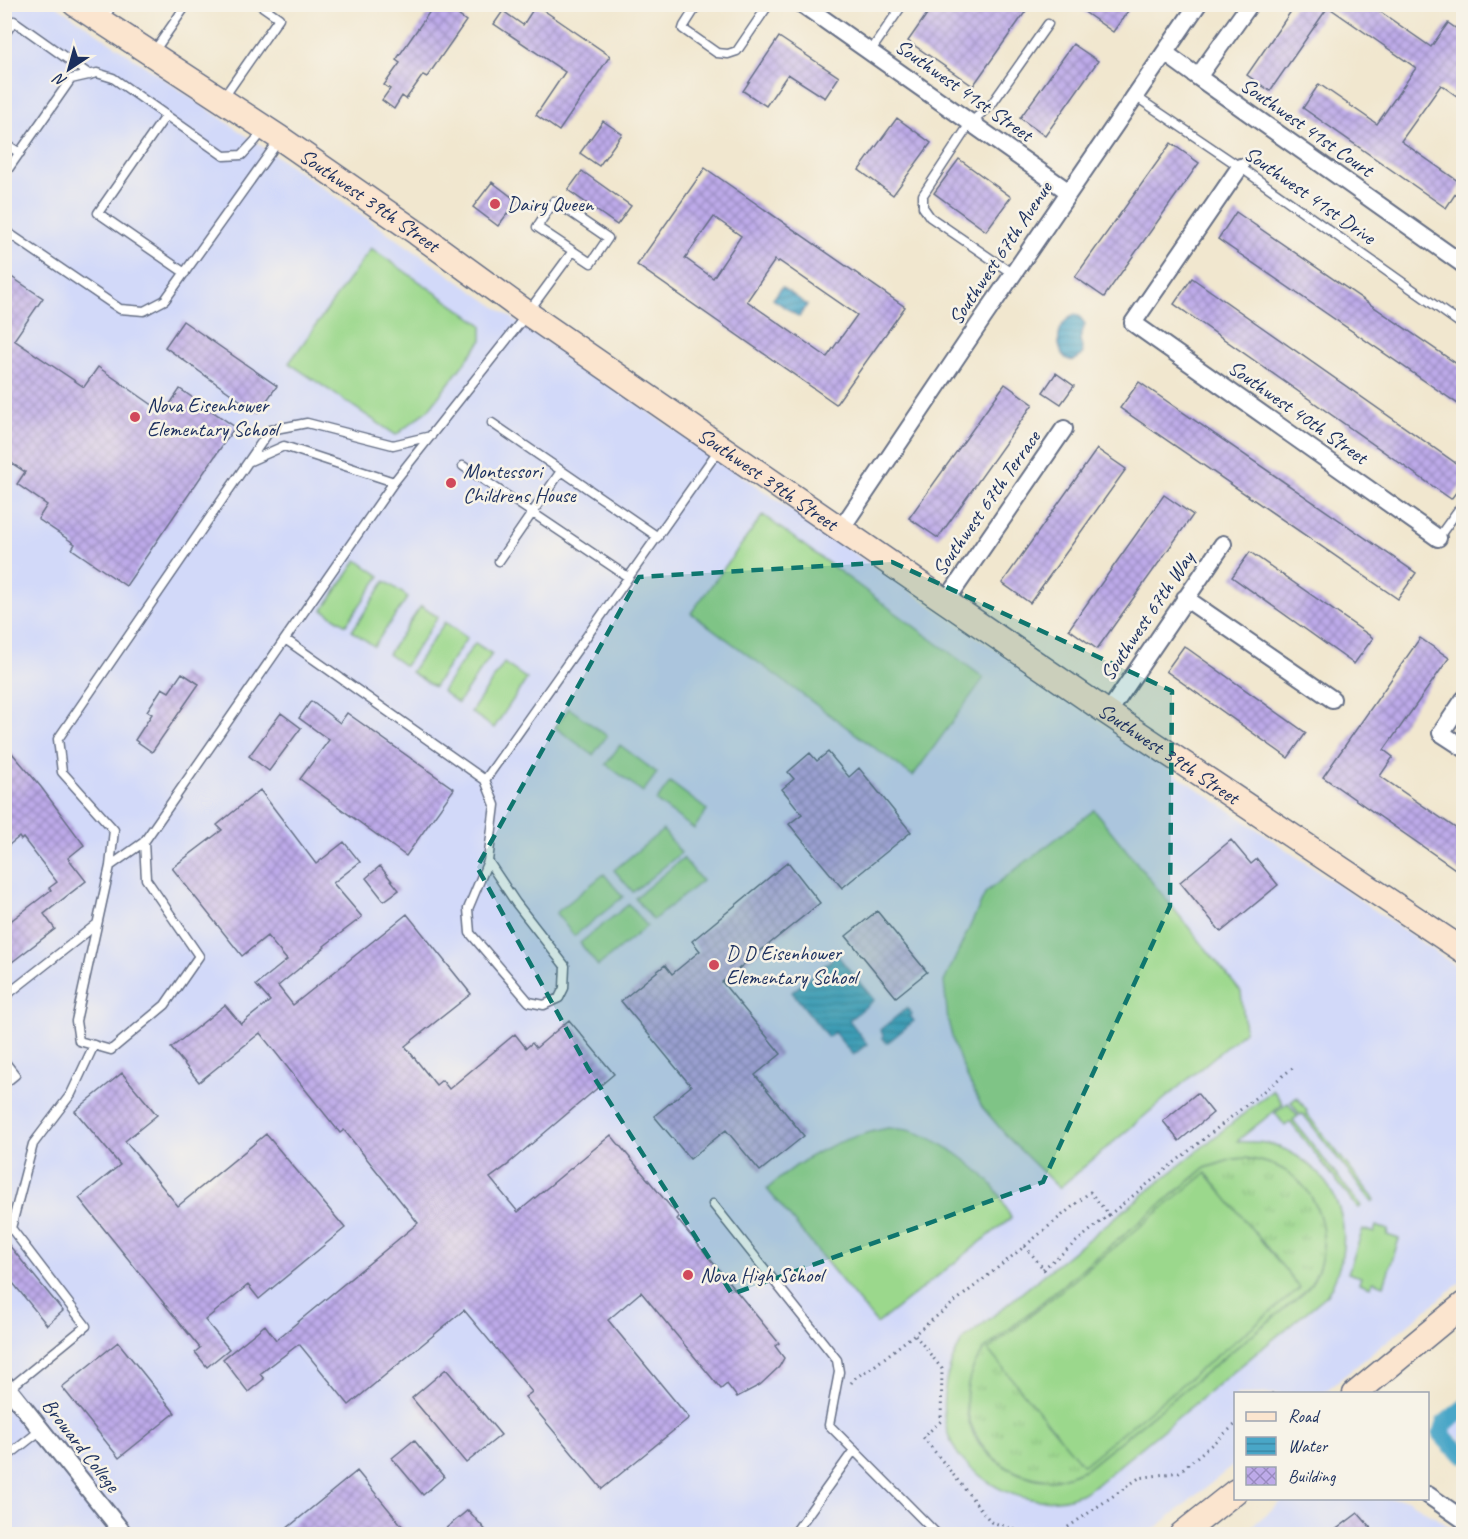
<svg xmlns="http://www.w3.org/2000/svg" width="1468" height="1539" viewBox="0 0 1468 1539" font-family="Caveat,sans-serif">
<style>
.built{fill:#d2d9f9}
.grass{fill:url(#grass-tufts);stroke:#5b8475;stroke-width:1.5}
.pitch{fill:#9bd88c;stroke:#5b8475;stroke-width:1.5;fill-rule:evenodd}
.water{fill:url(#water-rules);stroke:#326a92;stroke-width:1.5}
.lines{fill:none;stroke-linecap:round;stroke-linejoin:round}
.canal{stroke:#49a6c7;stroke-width:18}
.building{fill:url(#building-cross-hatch);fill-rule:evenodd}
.lane-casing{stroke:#666f86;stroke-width:11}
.street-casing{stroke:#666f86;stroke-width:20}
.secondary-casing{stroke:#666f86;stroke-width:27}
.path{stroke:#666f86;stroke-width:3;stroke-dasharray:1.5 4.5;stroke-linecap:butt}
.lane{stroke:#fff;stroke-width:8}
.street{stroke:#fff;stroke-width:16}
.secondary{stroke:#fbe5cf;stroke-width:24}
.marked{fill:#0f766e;fill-opacity:0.2;stroke:#0f766e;stroke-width:4.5;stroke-dasharray:12 8;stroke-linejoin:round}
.poi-dot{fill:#d1495b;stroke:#f7f3e8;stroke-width:2}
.labels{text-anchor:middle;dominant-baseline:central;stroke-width:5;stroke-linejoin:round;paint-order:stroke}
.street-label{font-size:21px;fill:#1b2f5e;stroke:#f7f3e8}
.poi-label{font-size:21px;fill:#1b2f5e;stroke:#f7f3e8;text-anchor:start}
</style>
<defs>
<pattern id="grass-tufts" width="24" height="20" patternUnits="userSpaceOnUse" patternTransform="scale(1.5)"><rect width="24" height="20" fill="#9bd88c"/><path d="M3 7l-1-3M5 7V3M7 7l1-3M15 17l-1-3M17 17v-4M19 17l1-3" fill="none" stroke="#85ba7b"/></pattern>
<pattern id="water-rules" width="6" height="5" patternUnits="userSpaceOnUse" patternTransform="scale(1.5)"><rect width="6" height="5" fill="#49a6c7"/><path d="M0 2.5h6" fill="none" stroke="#3c88a5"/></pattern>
<pattern id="building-cross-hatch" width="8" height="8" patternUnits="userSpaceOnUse" patternTransform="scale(1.5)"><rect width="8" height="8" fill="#bdaae9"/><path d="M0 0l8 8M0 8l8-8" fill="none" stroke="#998bc0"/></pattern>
</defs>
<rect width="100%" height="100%" fill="#f7f3e8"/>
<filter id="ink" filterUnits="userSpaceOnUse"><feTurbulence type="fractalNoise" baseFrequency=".0167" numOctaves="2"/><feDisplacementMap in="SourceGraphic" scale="12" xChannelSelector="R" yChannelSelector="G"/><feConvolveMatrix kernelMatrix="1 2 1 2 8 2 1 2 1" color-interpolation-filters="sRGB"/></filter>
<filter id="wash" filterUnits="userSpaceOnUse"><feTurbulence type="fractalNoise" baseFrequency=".008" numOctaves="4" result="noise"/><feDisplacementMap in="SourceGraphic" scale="24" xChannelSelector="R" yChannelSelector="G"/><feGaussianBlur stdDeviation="1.35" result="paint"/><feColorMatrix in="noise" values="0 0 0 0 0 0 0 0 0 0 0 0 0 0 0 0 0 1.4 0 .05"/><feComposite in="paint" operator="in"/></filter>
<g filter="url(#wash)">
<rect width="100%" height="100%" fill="#f1e7cf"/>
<path class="built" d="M5,5H56L1463,971V1280L1323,1393L1236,1394L1235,1464L1148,1534H5Z
M1463,1419V1441L1449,1431Z
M1286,1498L1407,1499L1460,1534H1242Z"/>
<path class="grass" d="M1246,1158C1261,1161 1276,1164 1289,1173C1327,1199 1335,1257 1305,1292L1086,1469C1075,1474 1063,1479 1051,1480C1043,1480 1035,1478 1028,1476C972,1461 946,1395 985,1349L1205,1168L1233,1159Z"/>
<path class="pitch" d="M371,248L482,325V340L429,409L396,435L289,363Z
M763,515L984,678L913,776L691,613Z
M357,560L380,576L346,625L323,610Z
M385,581L408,597L374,646L352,631Z
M421,606L438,617L405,666L388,654Z
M445,622L467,638L434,687L411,672Z
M475,643L492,654L458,703L442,691Z
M504,663L527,679L494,728L471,712Z
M569,708L607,736L593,755L555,727Z
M620,745L657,773L643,792L606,764Z
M670,782L707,810L694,829L656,801Z
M1094,810L1241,992L1245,1031L1059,1188L1011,1141L982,1107L967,1077L955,1048L948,1021L944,982L986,892Z
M663,830L681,853L633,892L614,870Z
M683,858L702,881L653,920L635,898Z
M604,874L623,897L574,936L556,913Z
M629,904L647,926L598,966L580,943Z
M1273,1090L1283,1104L1237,1141C1249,1143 1262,1141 1274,1145C1340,1169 1362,1235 1327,1295L1097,1484C1092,1487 1087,1491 1081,1494C1047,1508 1006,1498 978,1474C970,1468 961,1460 956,1451C935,1418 943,1372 962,1341ZM1246,1158C1261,1161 1276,1164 1289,1173C1327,1199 1335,1257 1305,1292L1086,1469C1075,1474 1063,1479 1051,1480C1021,1481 984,1459 972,1431C961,1404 966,1371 985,1349L1205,1168L1233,1159Z
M1297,1097L1307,1111L1306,1113L1375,1200L1372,1202L1303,1114L1300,1115L1291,1102Z
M1288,1103L1298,1116L1293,1120L1361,1206L1358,1208L1290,1122L1285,1126L1275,1113Z
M888,1128C894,1129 901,1129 907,1130C937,1137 981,1167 998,1193C1003,1201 1007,1210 1011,1218L877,1324L767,1189C805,1155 839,1138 888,1128Z
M1206,1173L1300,1288L1083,1465L988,1350Z
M1376,1226L1388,1230L1387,1235L1399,1239L1384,1285L1373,1281L1371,1287L1359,1283L1361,1277L1348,1273L1363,1229L1374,1233Z"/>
<path class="water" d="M782,287L807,305L799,317L773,299Z
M1074,315L1079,316L1085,324L1080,339L1083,353C1064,379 1044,329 1074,315Z
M837,955L874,1000L849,1020L867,1044L853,1055L834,1032L828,1037L792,992Z
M907,1008L912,1014L910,1016L914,1021L887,1043L882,1037L884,1036L880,1030Z"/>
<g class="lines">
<path class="canal" d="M1464,1408L1444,1424L1441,1434L1451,1445L1464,1454"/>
</g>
<g id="blocks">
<path class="building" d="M435,4H443L466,21L427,77L423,75L406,99L402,96L394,109L382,100L390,89L384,85L400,63L396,60Z
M934,4H1016L1026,11L973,86L908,41Z
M1073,4H1133L1113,32Z
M1296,4H1369L1431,47L1448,23L1464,34V101L1441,85L1401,141L1462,184L1446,208L1303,108L1319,84L1377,124L1416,68L1328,7L1270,91L1247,75Z
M536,5L610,56L559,131L536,115L565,72L494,24L503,11L523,25Z
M779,37L839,77L825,98L788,74L766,106L743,91Z
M1073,44L1098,61L1045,136L1020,118Z
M897,118L931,143L893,195L859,170Z
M603,121L622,134L599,166L580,153Z
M1171,143L1199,163L1104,297L1075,277Z
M959,159L1011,197L986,231L934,193Z
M705,168L905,307L836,404L637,265ZM714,217L741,236L713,278L685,258ZM775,260L778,262L779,261L857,315L827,357L747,301Z
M582,171L631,206L617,225L568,190Z
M492,182L517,201L498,226L473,207Z
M1236,212L1464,369V408L1218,239Z
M4,272L43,298L14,340L84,387L98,367L164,413L180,389L235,427L126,586L72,549L75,544L38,519L47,505L17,484L25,472L4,458Z
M1192,278L1464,469V482L1451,499L1174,304Z
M183,321L277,386L258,413L165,347Z
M1056,373L1074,386L1061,404L1043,392Z
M1139,382L1416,573L1398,599L1120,408Z
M1005,384L1033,404L938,538L909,518Z
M1097,449L1126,469L1030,603L1002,583Z
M1164,495L1193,515L1097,649L1069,629Z
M1250,552L1373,638L1354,664L1232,577Z
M1420,638L1449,658L1384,750L1393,757L1380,776L1464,834V875L1323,777Z
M1184,646L1306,733L1288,758L1166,671Z
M182,673L199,684L152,752L135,740L152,714L147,711L162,688L169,692Z
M311,701L340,723L347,713L454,789L406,856L300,779L329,740L299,718Z
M281,713L301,728L269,771L249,756Z
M828,752L849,777L859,768L911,832L842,888L789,824L802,814L782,789L794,779L788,772L810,753L817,761Z
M12,753L41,787L84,845L68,858L86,881L44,914L55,929L12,962L4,952V926L51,890L49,888L57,882L23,838L21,840L19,837L4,849V759Z
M260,790L316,864L344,842L360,862L333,883L362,917L324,946L325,947L278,986L293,1005L407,914L471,994L405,1046L436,1085L442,1080L449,1089L515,1034L526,1048L532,1043L536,1048L569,1020L614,1074L509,1163V1164L490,1178L518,1212L611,1135L679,1217L677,1219L779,1343L775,1346L784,1358L779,1367L760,1385L737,1397L727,1384L721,1389L641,1292L608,1320L689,1418L602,1489L525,1397L532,1392L464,1310L349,1405L299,1344L260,1374L264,1379L248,1392L223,1359L265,1325L276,1340L418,1223L344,1130L340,1133L260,1033L199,1082L171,1048L225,1005L241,1024L270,1001L256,985L287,960L267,936L242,956L172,868L222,830L217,825Z
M1231,840L1251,864L1257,859L1278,885L1221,932L1180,882Z
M788,862L820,903L722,982L781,1054L755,1075L804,1136L760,1171L726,1130L690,1159L654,1116L691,1086L621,1001L665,965L672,974L700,951L692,941Z
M380,866L399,890L384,901L366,878Z
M877,911L927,972L896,997L846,936Z
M122,1073L157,1115L125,1141L178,1206L266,1134L345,1228L259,1299L248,1285L205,1320L229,1349L207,1367L195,1352L200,1348L79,1198L120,1165L75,1111Z
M1197,1093L1213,1113L1179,1141L1163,1121Z
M4,1239L63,1311L47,1325L4,1272Z
M118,1342L175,1413L119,1458L62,1387Z
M446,1369L501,1435L466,1463L412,1398Z
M414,1440L444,1477L423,1495L392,1458Z
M357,1471L404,1528L396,1534H280Z
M468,1510L489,1534H439Z
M1358,1513L1376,1534H1330Z"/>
</g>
</g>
<g filter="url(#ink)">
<use href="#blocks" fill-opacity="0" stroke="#666f86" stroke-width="1.5"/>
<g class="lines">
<defs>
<path id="lane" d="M698,4L684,26L683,29L717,53L728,54L737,51L769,4
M103,19L113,4
M4,35L14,21L90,75
M870,52L903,4
M153,53L187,4
M1135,96L1240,167L1464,326
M224,97L279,18L259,4
M166,115L98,213L185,273
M4,143L20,153
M4,175L71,79L97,73L113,78L224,156L242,155L255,141L263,131
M4,230L120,309L144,311L165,300L280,139
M1013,274L930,217L923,207V195L971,122L991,105L1048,24
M492,423L658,537
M250,461L284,446L394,482
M463,466L628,577
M1438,538L1464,502
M499,561L561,471
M285,639L485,780L720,448
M485,780L495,805L488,861L468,909L470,933L529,1002L544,1005L559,998L564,988L565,966L516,903L488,861
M144,842L146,879L199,956L165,1005L111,1050L79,1041L76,1021L110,866L144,842L394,482L520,323L573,251L591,263L608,238L554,201L537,227L573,251
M110,866L114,830L62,772L58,739L270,430L307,423L393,445L431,436
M4,997L97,924
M4,1061L15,1075L4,1084
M713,1204L837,1360L839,1372L829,1425L937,1534
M9,1389L86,1326L11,1228L33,1144L71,1094L94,1045
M4,1459L41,1430
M794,1534L854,1450"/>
<path id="street" d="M802,4L1069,192
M1250,4L1198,77L1464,265
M1165,53L1198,77
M1240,167L1133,323L1438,538
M841,529L983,318L1198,4
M1185,598L1332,699
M946,601L1064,429
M1464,699L1441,733L1464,748
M1108,713L1223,544
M4,1383L124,1534
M1428,1495L1464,1520"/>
<g id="secondary">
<path id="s1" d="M75,4L280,138L417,233L527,313L721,447L1108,713L1464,951"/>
<path d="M1355,1394L1464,1304"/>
<path d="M1182,1534L1236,1491"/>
</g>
</defs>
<use href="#lane" class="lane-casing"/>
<use href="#street" class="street-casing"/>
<use href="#secondary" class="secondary-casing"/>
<path class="path" d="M1025,1246L1090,1192L1109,1215L1295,1066
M1043,1269L1109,1215
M915,1335L942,1369L941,1421L923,1437L991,1522L1031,1534
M851,1383L856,1377L873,1367L1025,1246L1046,1272
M1272,1394L1274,1392
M1058,1534L1139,1478L1179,1472L1236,1424"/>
<use href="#lane" class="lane"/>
<use href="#street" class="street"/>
<use href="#secondary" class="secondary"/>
</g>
</g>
<path class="marked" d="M892,562L1172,691L1170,906L1043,1182L732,1294L588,1068L477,867L639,577Z"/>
<g class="poi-dot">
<circle cx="495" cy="204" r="6"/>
<circle cx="135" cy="417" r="6"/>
<circle cx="451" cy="483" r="6"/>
<circle cx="714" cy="965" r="6"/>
<circle cx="688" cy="1275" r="6"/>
</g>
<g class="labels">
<g class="street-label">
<text transform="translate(964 90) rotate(35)">Southwest 41st Street</text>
<text transform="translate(1307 127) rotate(35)">Southwest 41st Court</text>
<text transform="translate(1310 195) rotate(35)">Southwest 41st Drive</text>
<text stroke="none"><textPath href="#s1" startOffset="354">Southwest 39th Street</textPath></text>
<text transform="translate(1000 253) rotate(-56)">Southwest 67th Avenue</text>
<text transform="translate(1298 412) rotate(35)">Southwest 40th Street</text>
<text stroke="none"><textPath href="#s1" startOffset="840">Southwest 39th Street</textPath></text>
<text transform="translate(986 503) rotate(-55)">Southwest 67th Terrace</text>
<text transform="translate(1147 616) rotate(-56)">Southwest 67th Way</text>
<text stroke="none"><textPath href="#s1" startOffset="1326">Southwest 39th Street</textPath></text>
<text transform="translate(81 1445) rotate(52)">Broward College</text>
</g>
<g class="poi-label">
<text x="507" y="204">Dairy Queen</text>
<text x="147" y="405">Nova Eisenhower<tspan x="147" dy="24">Elementary School</tspan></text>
<text x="463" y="471">Montessori<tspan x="463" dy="24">Childrens House</tspan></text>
<text x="726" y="953">D D Eisenhower<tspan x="726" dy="24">Elementary School</tspan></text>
<text x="700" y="1275">Nova High School</text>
</g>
</g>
<rect width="1468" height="1539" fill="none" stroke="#f7f3e8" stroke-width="24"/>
<rect x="1234" y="1392" width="195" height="108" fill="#f7f3e8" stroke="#9fa5b1" stroke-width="1.5"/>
<rect x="1246" y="1412" width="30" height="9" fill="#fbe5cf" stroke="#9fa5b1" stroke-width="1.5"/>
<text x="1288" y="1422" font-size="18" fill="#1b2f5e">Road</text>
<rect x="1246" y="1437" width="30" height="18" fill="url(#water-rules)" stroke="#9fa5b1" stroke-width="1.5"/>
<text x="1288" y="1452" font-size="18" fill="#1b2f5e">Water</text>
<rect x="1246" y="1467" width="30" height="18" fill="url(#building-cross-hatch)" stroke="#9fa5b1" stroke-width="1.5"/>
<text x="1288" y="1482" font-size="18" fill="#1b2f5e">Building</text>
<g transform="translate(69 69) rotate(216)" stroke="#f7f3e8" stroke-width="4.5" paint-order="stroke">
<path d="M0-4.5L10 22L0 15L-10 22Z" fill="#1b2f5e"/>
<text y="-9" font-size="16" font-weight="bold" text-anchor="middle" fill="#1b2f5e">N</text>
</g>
</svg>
